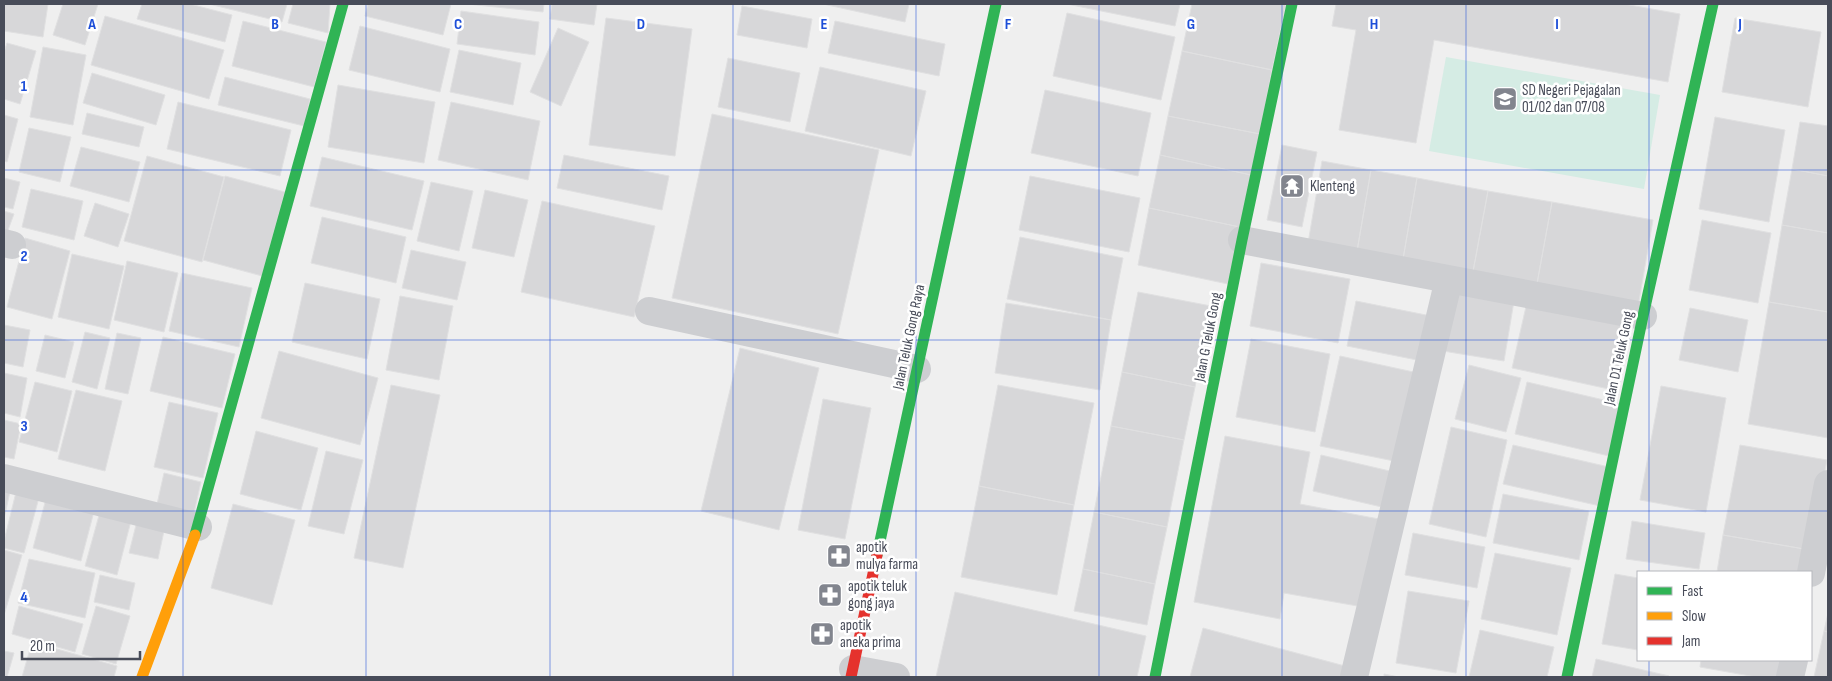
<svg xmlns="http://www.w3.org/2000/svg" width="1832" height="681" viewBox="0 0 1832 681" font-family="'Sofia Sans Condensed',sans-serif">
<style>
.green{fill:#d5ece4}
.building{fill:#d7d7d9;stroke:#e0e0e1}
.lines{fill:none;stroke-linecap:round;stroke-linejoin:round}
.street{stroke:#cdced1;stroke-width:28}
.fast{stroke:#30b455;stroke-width:11}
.slow{stroke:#ff9f0a;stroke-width:11}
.jam{stroke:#e5322d;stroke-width:11}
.grid{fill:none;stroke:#1d4ed8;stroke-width:1;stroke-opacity:0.55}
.labels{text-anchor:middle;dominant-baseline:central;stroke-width:5;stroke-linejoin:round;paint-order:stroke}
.poi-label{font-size:15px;fill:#484c59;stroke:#fff;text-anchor:start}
.street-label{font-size:15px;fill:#484c59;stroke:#fff}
.grid-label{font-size:16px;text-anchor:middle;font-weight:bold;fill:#1d4ed8;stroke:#fff;stroke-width:5;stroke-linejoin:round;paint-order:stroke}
</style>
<rect width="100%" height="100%" fill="#efefef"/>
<path class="green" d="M1446,57L1660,95L1644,189L1429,151Z"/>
<path class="building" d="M4,4H48L43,37L4,31Z
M63,4H98L85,45L53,35Z
M142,4H190L232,15L225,42L137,19Z
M209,4H287L282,22Z
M293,4H330L328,33L288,23Z
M368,4H451L443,35L365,16Z
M467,4H544L543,12Z
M552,4H597L594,25L550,19Z
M823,4H909L905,22Z
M1067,4H1180L1175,26Z
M1192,4H1286L1272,70L1182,51Z
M1336,4H1624L1680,14L1668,82L1434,40L1416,143L1339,130L1356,30L1332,26Z
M742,6L812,19L807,48L737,35Z
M461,11L539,22L535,55L457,44Z
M1067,13L1175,37L1161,100L1053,76Z
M105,16L224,50L209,99L91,65Z
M606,18L692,29L675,156L589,145Z
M1735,18L1821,32L1808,107L1722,92Z
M243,21L326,42L314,87L232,66Z
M835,21L945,44L939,76L828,53Z
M360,26L450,49L440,92L349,70Z
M558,28L589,42L561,106L530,92Z
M7,43L36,51L20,104L4,99V52Z
M43,47L86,55L73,125L30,117Z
M459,50L521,63L513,105L450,92Z
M1182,51L1272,70L1260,134L1168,116Z
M728,58L800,73L790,122L718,107Z
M820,67L926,91L911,156L805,131Z
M92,73L165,95L156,125L83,103Z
M225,77L310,99L304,126L218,105Z
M338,85L435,102L424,163L328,147Z
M1045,90L1151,113L1138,176L1031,153Z
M178,102L291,130L280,176L167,149Z
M451,102L540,121L528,180L438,160Z
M87,113L144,127L139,147L82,134Z
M712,114L879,150L838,334L672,298Z
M4,115L18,119L7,162L4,161Z
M1168,116L1260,134L1251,175L1160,155Z
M1715,117L1785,130L1769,222L1699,209Z
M1800,122L1828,126V176L1792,169Z
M29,128L71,137L60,182L19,172Z
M1282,145L1317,152L1302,227L1267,220Z
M81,147L140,162L129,202L70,186Z
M564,155L669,176L662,210L557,188Z
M1160,155L1251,175L1240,227L1149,208Z
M147,156L224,177L202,262L124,241Z
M322,157L424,181L412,230L310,206Z
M1322,161L1371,170L1356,257L1307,249Z
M1792,169L1828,176V233L1782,225Z
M1371,170L1417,178L1402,265L1356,257Z
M225,176L285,192L262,276L203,260Z
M1030,176L1140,198L1129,252L1019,230Z
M4,178L20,182L13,209L4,207Z
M1417,178L1488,191L1472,277L1402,265Z
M431,182L473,191L459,251L417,241Z
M31,189L83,201L74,240L22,227Z
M485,190L528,200L514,257L472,248Z
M1488,191L1552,202L1536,289L1472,277Z
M542,201L655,226L634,317L521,292Z
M1552,202L1653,220L1638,307L1536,289Z
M95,203L129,214L118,247L84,236Z
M1149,208L1240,227L1228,284L1138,265Z
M4,211L14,214L5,238H4Z
M322,217L406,237L396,283L311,263Z
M1702,220L1771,233L1758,303L1689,290Z
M1782,225L1828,233V312L1769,302Z
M1020,237L1123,258L1111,320L1007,299Z
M25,238L70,251L52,319L7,307Z
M411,250L466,262L457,300L402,288Z
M72,254L124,266L109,329L58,317Z
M127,261L178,273L164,332L114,320Z
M1261,263L1350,279L1338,343L1250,326Z
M182,273L252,288L239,347L169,331Z
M305,283L380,299L367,359L292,342Z
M1453,291L1514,301L1504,361L1443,351Z
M1138,292L1211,306L1195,387L1122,372Z
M400,296L453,306L439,380L386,370Z
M1356,301L1431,316L1422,361L1347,346Z
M1527,302L1633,324L1618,391L1512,368Z
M1769,302L1828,312V438L1748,424Z
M1006,303L1111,320L1100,390L995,373Z
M1690,308L1748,320L1738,372L1679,360Z
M4,325L30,330L23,367L4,363Z
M85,332L110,338L97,389L72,382Z
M117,333L141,338L128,394L105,389Z
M45,335L74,342L65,378L36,371Z
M163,337L235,354L222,408L150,391Z
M1251,339L1330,354L1315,432L1236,417Z
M740,348L819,368L779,530L701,511Z
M279,351L378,378L360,445L261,418Z
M1340,356L1418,373L1399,462L1320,446Z
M1469,365L1521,378L1506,432L1455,419Z
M1122,372L1195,387L1184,440L1111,426Z
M4,373L27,378L20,417L4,413Z
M35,382L72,391L57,452L19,442Z
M1527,382L1621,404L1609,456L1515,434Z
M391,385L440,395L403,568L354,558Z
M998,385L1094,403L1074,505L979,486Z
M1661,386L1726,398L1706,512L1640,500Z
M76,390L122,401L105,471L58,459Z
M823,399L871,408L845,539L798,530Z
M169,402L218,413L203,478L154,467Z
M4,420L21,424L14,459L4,457Z
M1111,426L1184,440L1167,527L1094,512Z
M1451,427L1507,440L1486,537L1429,524Z
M256,431L318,448L301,510L240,494Z
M1225,436L1310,452L1300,504L1379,519L1363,607L1284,593L1280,619L1194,602Z
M1513,445L1609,467L1600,506L1503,484Z
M1740,445L1827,460L1810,550L1723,535Z
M326,451L363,460L344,534L308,526Z
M1321,455L1394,472L1386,508L1313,491Z
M164,473L201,482L192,522L155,513Z
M4,485L11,487L4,519Z
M979,486L1074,505L1057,595L961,577Z
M17,488L40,494L24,553L4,548V541Z
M48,491L96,504L81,561L33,548Z
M1503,494L1589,511L1579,560L1493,543Z
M233,504L295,520L272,605L211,588Z
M101,508L132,517L117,575L85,566Z
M1094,512L1167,527L1155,584L1083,569Z
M1632,521L1705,533L1699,569L1626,559Z
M136,525L164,531L158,559L129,553Z
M1413,533L1485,547L1477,588L1405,575Z
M1723,535L1810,550L1806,572H1717Z
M4,550L22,555L4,615Z
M1495,553L1571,568L1557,635L1481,619Z
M29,559L95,573L85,618L18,603Z
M1083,569L1155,584L1147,625L1074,611Z
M1615,574L1638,578V650L1602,644Z
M100,575L135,583L129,610L94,602Z
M1408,591L1469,601L1456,673L1396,663Z
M955,592L1146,636L1137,677H936Z
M19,606L83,624L75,652L12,634Z
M96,606L130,616L116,664L82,654Z
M1828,613V632L1824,631Z
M1203,628L1345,666L1342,677H1190Z
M1480,630L1554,647L1547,677H1469Z
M1824,631L1828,632V677H1814Z
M32,642L117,666L114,677H22Z
M4,651L14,653L7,677H4Z
M1596,659L1669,676V677H1592Z
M1701,660H1791L1788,677H1756L1700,667Z
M1384,674L1399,677H1384Z"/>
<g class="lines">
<path class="street" d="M1242,240L1643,316
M4,243L12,245
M649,311L917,369
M4,478L198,527
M1811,573L1828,484
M853,669L896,677
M1354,677L1449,279
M1790,677L1794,660"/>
<path class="fast" d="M195,535L343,4
M877,555L996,4
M1155,677L1242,240L1292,4
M1567,677L1643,316L1713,4"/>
<path class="slow" d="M142,677L195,535"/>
<path class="jam" d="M851,677L877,555"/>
</g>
<path class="grid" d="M183,4V677M366,4V677M550,4V677M733,4V677M916,4V677M1099,4V677M1282,4V677M1466,4V677M1649,4V572M4,170H1828M4,340H1828M4,511H1828M1649,660V677"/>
<defs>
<symbol id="school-square" viewBox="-11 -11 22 22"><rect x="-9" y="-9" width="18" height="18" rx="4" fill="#82858e" stroke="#fff"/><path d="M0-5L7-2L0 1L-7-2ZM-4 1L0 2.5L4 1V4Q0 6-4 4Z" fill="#fff"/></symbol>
<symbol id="temple-square" viewBox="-11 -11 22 22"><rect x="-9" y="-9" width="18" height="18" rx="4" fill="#82858e" stroke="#fff"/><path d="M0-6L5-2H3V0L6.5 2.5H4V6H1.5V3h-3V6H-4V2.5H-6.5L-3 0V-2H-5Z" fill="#fff"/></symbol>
<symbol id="pharmacy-square" viewBox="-11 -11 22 22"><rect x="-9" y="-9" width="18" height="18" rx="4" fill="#82858e" stroke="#fff"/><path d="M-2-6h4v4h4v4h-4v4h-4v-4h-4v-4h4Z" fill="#fff"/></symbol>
</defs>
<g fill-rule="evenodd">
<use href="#school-square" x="1491" y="85" width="28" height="28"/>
<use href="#temple-square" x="1278" y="172" width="28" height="28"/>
<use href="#pharmacy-square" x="825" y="542" width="28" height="28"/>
<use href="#pharmacy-square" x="816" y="581" width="28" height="28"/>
<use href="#pharmacy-square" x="808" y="620" width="28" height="28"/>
</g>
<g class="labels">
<g class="poi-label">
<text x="1522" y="90">SD Negeri Pejagalan<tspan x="1522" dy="17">01/02 dan 07/08</tspan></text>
<text x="1310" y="186">Klenteng</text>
<text x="856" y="547">apotik<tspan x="856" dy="17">mulya farma</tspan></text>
<text x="848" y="586">apotik teluk<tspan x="848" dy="17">gong jaya</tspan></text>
<text x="840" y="625">apotik<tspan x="840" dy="17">aneka prima</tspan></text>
</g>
<g class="street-label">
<text transform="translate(909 337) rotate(-78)">Jalan Teluk Gong Raya</text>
<text transform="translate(1208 337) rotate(-79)">Jalan G Teluk Gong</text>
<text transform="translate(1619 358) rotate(-78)">Jalan D1 Teluk Gong</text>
</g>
</g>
<g class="grid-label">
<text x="92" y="29">A</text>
<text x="275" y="29">B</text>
<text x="458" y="29">C</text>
<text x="641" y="29">D</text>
<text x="824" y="29">E</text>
<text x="1008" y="29">F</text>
<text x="1191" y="29">G</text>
<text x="1374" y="29">H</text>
<text x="1557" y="29">I</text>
<text x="1740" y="29">J</text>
<text x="24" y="91">1</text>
<text x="24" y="261">2</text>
<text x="24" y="431">3</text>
<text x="24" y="602">4</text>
</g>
<rect width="1832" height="681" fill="none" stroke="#484c59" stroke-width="10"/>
<rect x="1637" y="571" width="175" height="90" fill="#ffffff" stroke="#b6b7bd"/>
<rect x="1647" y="587" width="25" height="8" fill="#30b455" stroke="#b6b7bd"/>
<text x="1682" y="596" font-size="15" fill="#484c59">Fast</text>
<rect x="1647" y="612" width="25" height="8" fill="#ff9f0a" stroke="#b6b7bd"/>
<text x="1682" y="621" font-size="15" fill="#484c59">Slow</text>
<rect x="1647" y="637" width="25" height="8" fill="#e5322d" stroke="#b6b7bd"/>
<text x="1682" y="646" font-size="15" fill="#484c59">Jam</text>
<path d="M22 651v8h118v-8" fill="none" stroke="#484c59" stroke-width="2.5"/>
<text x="30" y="651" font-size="15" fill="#484c59" stroke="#ffffff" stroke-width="4" paint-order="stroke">20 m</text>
</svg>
